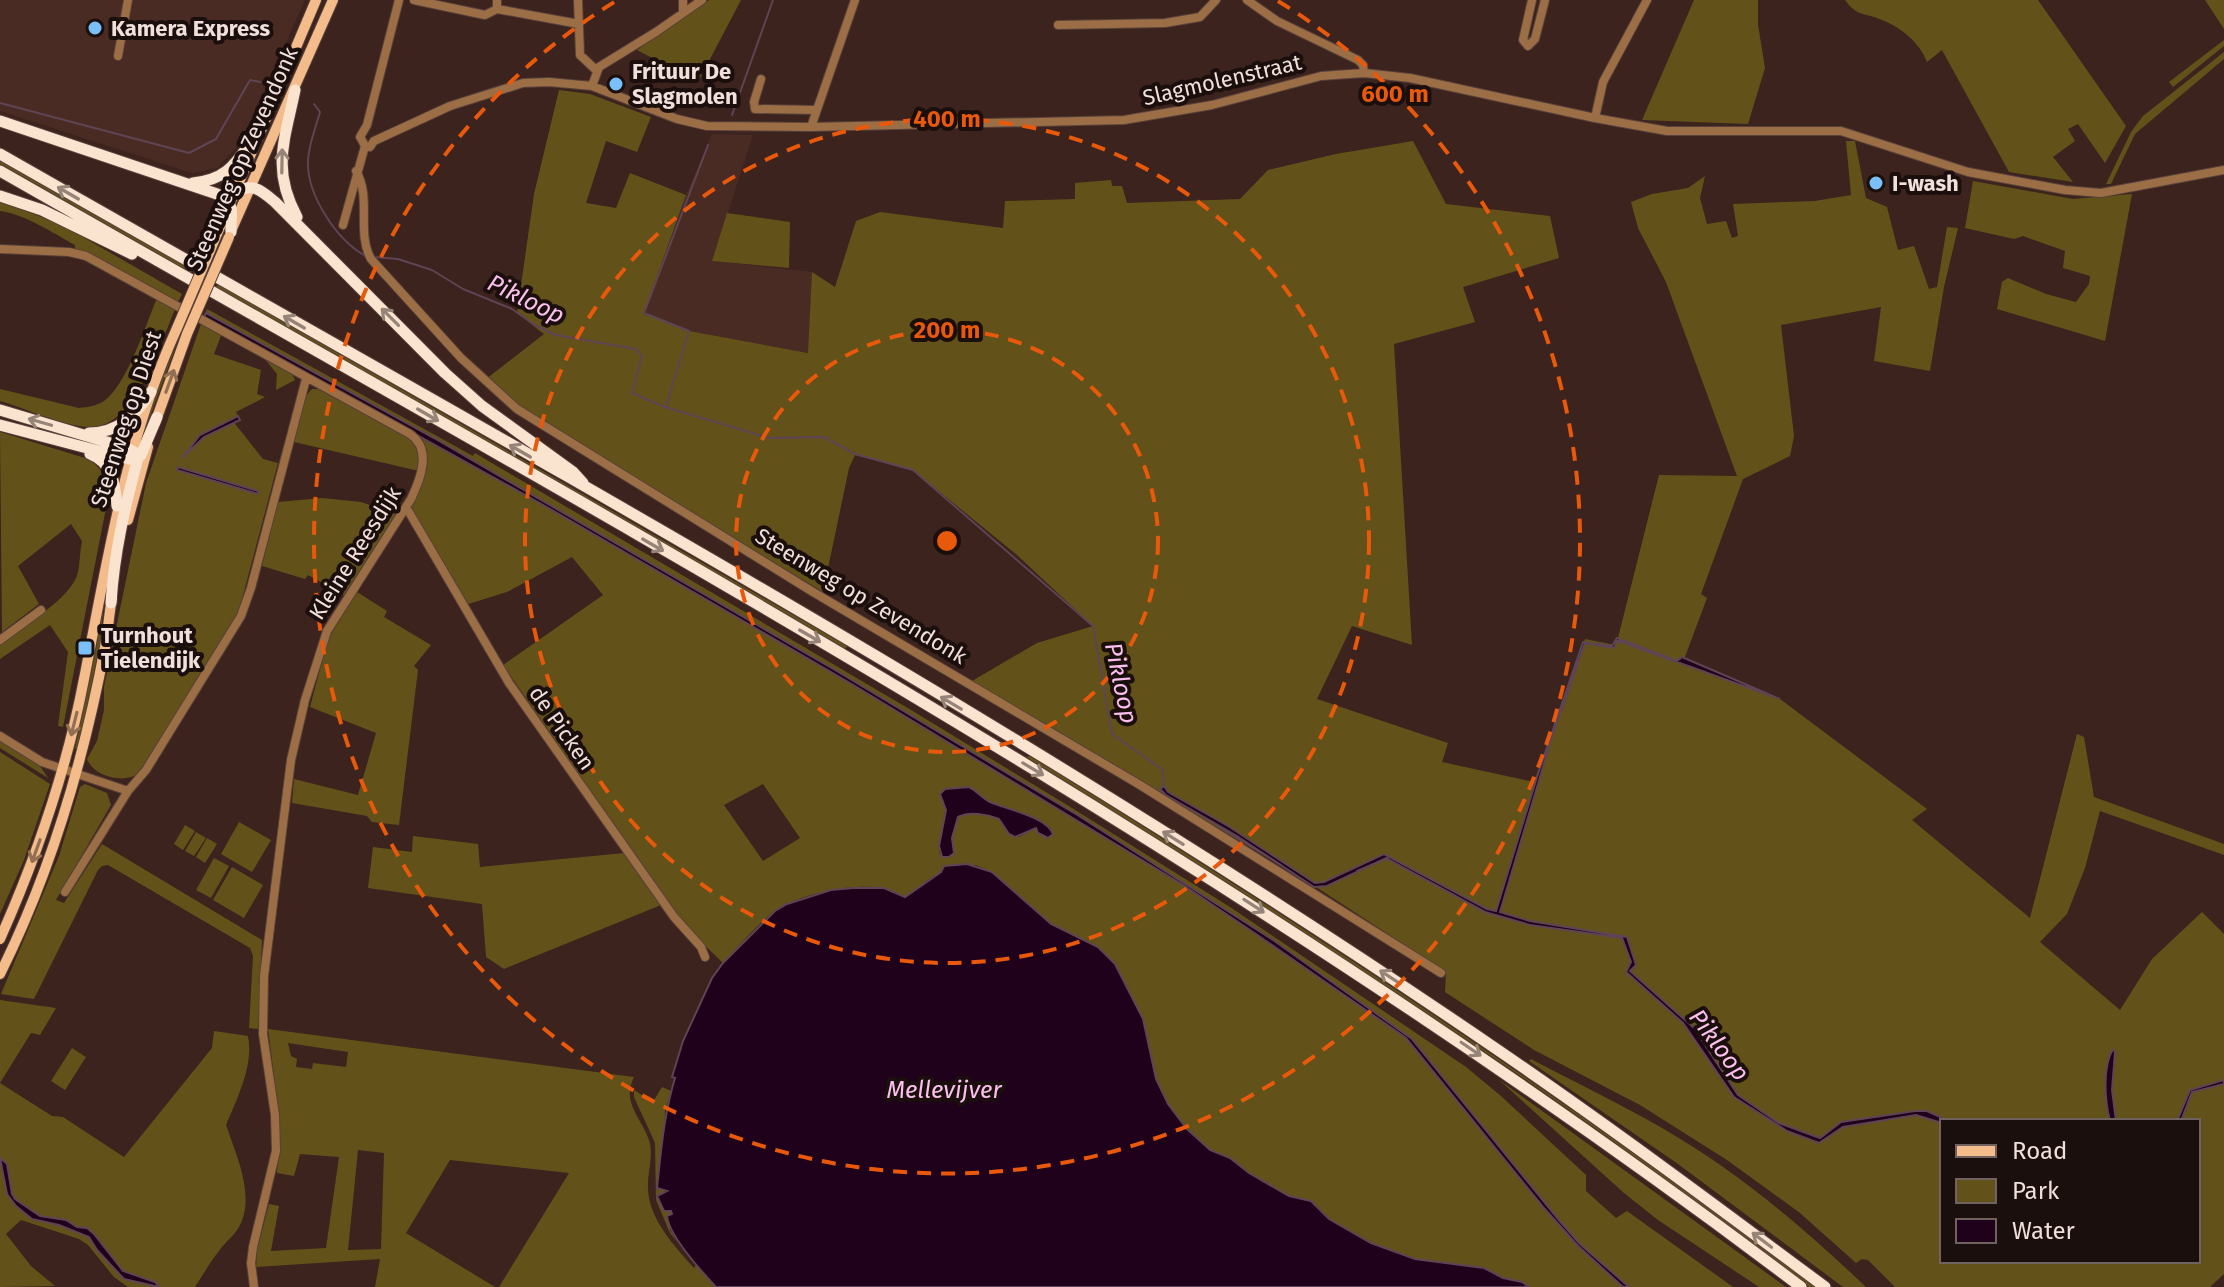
<svg xmlns="http://www.w3.org/2000/svg" width="2224" height="1287" viewBox="0 0 2224 1287" font-family="'Fira Sans',sans-serif">
<style>
.built{fill:#4a2b24}
.green{fill:#62521a;fill-rule:evenodd}
.water{fill:#20011b;stroke:#5e4454;stroke-width:2}
.lines{fill:none;stroke-linecap:round;stroke-linejoin:round}
.stream{stroke:#5e4454;stroke-width:2}
.minor-casing{stroke:#59413b;stroke-width:10}
.major-casing{stroke:#59413b;stroke-width:12}
.highway-casing{stroke:#59413b;stroke-width:13}
.minor{stroke:#9b6e45;stroke-width:8}
.major{stroke:#f4bc8a;stroke-width:10}
.highway{stroke:#fae4d0;stroke-width:11}
.major-bridge-casing{stroke:#59413b;stroke-width:12;stroke-linecap:butt}
.major-bridge{stroke:#f4bc8a;stroke-width:10}
.oneway{stroke:#968478}
.oneway2{stroke:#926e52}
.ring{fill:none;stroke:#e8590c;stroke-width:4;stroke-dasharray:14 10}
.poi-dot{fill:#7abff8;stroke:#1b0f0d;stroke-width:3}
.labels{text-anchor:middle;dominant-baseline:central;stroke-width:8;stroke-linejoin:round;paint-order:stroke}
.poi-label{font-size:22px;font-weight:bold;fill:#f0dfda;stroke:#1b0f0d;text-anchor:start}
.street-label{font-size:22px;fill:#f0dfda;stroke:#1b0f0d}
.water-label{font-size:24px;font-style:italic;fill:#fbc0ee;stroke:#1b0f0d}
.centre{fill:#e8590c;stroke:#1b0f0d;stroke-width:4}
.ring-label{font-size:24px;text-anchor:middle;font-weight:bold;fill:#e8590c;stroke:#1b0f0d;stroke-width:8;stroke-linejoin:round;paint-order:stroke}
</style>
<rect width="100%" height="100%" fill="#3c231d"/>
<path class="built" d="M0,0H305L243,140L217,168L192,173L0,111Z
M712,134L753,135L712,261L812,272L809,353L689,331L644,313L686,195Z"/>
<path class="green" d="M709,0H741L698,82L637,50Z
M1694,0H1758V25L1765,68L1748,124L1642,120Z
M1845,0H2038L2126,126L2105,163L2078,124L2068,129L2075,141L2053,157L2073,182L2009,172L1942,50L1927,62C1920,43 1902,28 1882,20C1865,12 1858,18 1845,0Z
M2205,0H2224V29Z
M2224,40V46L2173,87L2169,82Z
M2224,52V59L2135,134L2111,184H2106L2131,132L2143,116Z
M559,90L590,94L651,117L637,152L606,141L586,203L616,208L630,173L686,195L644,313L689,331L808,353L812,272L835,287L856,221L880,212L1003,228L1005,201L1075,199V183L1111,180L1112,186H1122L1127,203L1240,199L1268,170L1336,154L1413,141L1446,204L1550,216L1559,258L1463,287L1475,322L1394,344L1412,645L1352,626L1317,699L1448,743L1442,762L1534,782L1585,639L1615,645L1618,638L1659,475L1737,476L1666,282L1638,228L1631,202L1652,194L1688,188L1705,176L1700,198L1707,224L1726,221L1732,238L1738,236L1733,204L1815,201L1851,195L1846,141H1855L1866,198L1887,207L1898,250L1914,246L1929,289L1937,287L1947,227L1958,228L1944,287L1930,371L1874,361L1881,307L1781,325L1794,436L1790,456L1743,479L1701,594L1707,598L1683,662L1780,699L1927,809L1912,820L2030,918L2077,734L2084,737L2094,797L2224,844V855L2100,811L2085,868L2067,914L2040,942L2120,1010L2152,959L2202,912L2224,934V1274L2210,1287H1895L1868,1260L1862,1259L1856,1263L1800,1213L1727,1160L1640,1105L1534,1050L1445,992L1446,972L1310,883L972,681L1037,643L1093,626L1017,555L913,470L855,455L849,468L823,592L529,414L486,379L544,334L517,313L534,194ZM1942,1121H2198V1261H1942Z
M0,160L192,270L191,273L0,164Z
M1973,181L2073,199L2132,194L2105,341L1997,309L2002,282L2008,278L2046,294L2076,302L2089,284L2090,276L2063,268L2065,251L2023,236L2014,239L1965,228Z
M0,201L62,225L182,294L178,302L75,250V245C53,233 25,214 0,211Z
M727,213L790,222L789,268L712,261Z
M218,284L847,646L845,650L216,287Z
M157,298L176,307C162,339 135,429 90,427C63,426 27,409 0,401V389L79,408C88,407 96,406 104,401C127,385 146,324 157,298Z
M207,309L473,456L475,453L911,710L1072,808L1230,907L1466,1067L1501,1096L1586,1175V1191L1616,1218L1627,1211L1733,1287H1529L1522,1282L1503,1278L1484,1268L1415,1259L1371,1243L1329,1219L1311,1201L1289,1196L1249,1173L1230,1158L1210,1150L1187,1129L1168,1104L1156,1079L1143,1019L1129,992L992,872L976,865H956L926,881L918,890L905,897C897,895 890,889 882,888C852,883 796,894 772,913C754,928 739,946 723,963L682,923L503,665L603,595L572,557L507,592L465,605L411,508C416,484 437,459 420,436L204,317ZM763,784L800,838L763,861L724,805ZM985,800L1020,812L1051,828L1047,838L1036,828L1019,837L1006,830L999,819C987,814 969,812 958,817L952,838L954,853L949,857L939,853L946,806Z
M202,321L222,333L214,354L261,370L257,394L265,397L236,412L238,416L232,420L263,459L278,463L237,618L138,774C122,784 93,776 87,759L97,741L104,710V687L146,483Z
M181,332L139,447L148,412Z
M264,358L291,372L295,380L276,390L277,374Z
M312,389H322L410,437L420,450L419,471L294,442L305,397Z
M0,432L85,458C107,469 109,485 106,508L63,727L58,726L68,652L50,625L0,659V643C21,627 73,598 78,572C80,562 80,551 82,541L71,524L18,566L39,604L2,632Z
M322,498L361,502L396,514L344,595L308,575L305,579L262,566L278,502Z
M103,589H105L100,644L78,749H75L97,644Z
M357,592L387,611L384,617L431,645L414,666L418,670L399,825L372,822L367,816L292,803L294,779L358,795L376,733L310,707L328,639Z
M0,741L40,766L48,778L0,748Z
M0,752L50,784L24,860L0,914Z
M1030,756C1299,922 1563,1095 1815,1287H1809C1703,1206 1596,1127 1485,1052C1334,950 1180,853 1026,757Z
M85,784L107,793L111,805L56,900L64,903L102,844L262,940L259,1029L249,1028L253,956L250,948L108,865L102,866L98,870L34,999L1,994L59,856L80,787Z
M239,822L271,840L252,872L221,854Z
M185,825L195,831L183,850L174,844Z
M196,832L206,838L194,856L185,851Z
M413,836L478,844L480,867L624,853L661,905L504,969L486,957L482,904L368,888L373,847L412,852Z
M207,838L217,844L205,863L196,857Z
M214,858L229,866L211,898L196,890Z
M232,867L263,885L244,918L213,900Z
M0,1000L56,1008L40,1035L31,1033L0,1083L52,1116L63,1117L124,1157L212,1048L214,1031L248,1036C254,1065 237,1099 226,1125C236,1155 256,1196 239,1227C234,1236 225,1242 219,1251C210,1262 203,1275 195,1287H128L114,1277L88,1245L79,1239L21,1220L6,1234L31,1266L55,1286L0,1287Z
M268,1029L634,1077C621,1102 642,1119 649,1140C654,1156 647,1173 648,1189C649,1219 675,1247 694,1268L696,1265L670,1233L656,1200L655,1143L634,1097V1090L653,1102L662,1087L671,1091L665,1111L664,1141L658,1188L667,1190L660,1195L672,1214L670,1230L678,1243L716,1287H499L569,1173L450,1160L406,1233L495,1287H375L380,1259L256,1267L257,1250L269,1204L279,1206L271,1251L326,1248L339,1157L300,1154L294,1176L277,1173L280,1123ZM288,1043L348,1052L346,1067L313,1063L312,1069L296,1067L297,1059L291,1056ZM358,1150L384,1153L381,1249L348,1250Z
M72,1048L86,1057L65,1090L51,1081Z
M1531,1059C1574,1082 1619,1103 1662,1128C1737,1171 1803,1227 1866,1287H1843L1678,1164L1529,1061Z
M1498,1079L1786,1287H1759L1658,1220L1624,1193Z"/>
<path class="water" d="M206,313L434,438L835,670L1079,816L1273,940L1412,1039L1558,1219L1580,1244L1629,1287H1623L1578,1246L1543,1207L1406,1038L1253,932L1183,885L855,686L545,506L204,317Z
M238,416L240,420L204,437L182,458L200,435Z
M178,467L258,491V494L177,470Z
M1617,638L1677,661L1682,657L1780,699L1619,641H1617L1614,648L1585,643L1551,740L1500,912L1530,921L1627,937L1636,965L1630,971L1693,1027L1738,1095L1779,1123L1820,1138L1841,1122L1915,1111H1927L1949,1121L1942,1123L1916,1115L1843,1127L1819,1143L1787,1131L1734,1097L1683,1023L1626,972L1631,962L1622,938L1530,925L1485,912L1386,858L1327,886L1314,887L1237,836L1166,795L1160,789L1164,786L1168,792L1228,826L1315,883L1324,882L1384,854L1487,909L1496,911L1538,774L1583,642L1612,646Z
M969,787C977,791 983,799 990,802C1006,809 1047,817 1053,834L1048,838L1038,833L1036,828L1015,837L1009,834L999,819C987,814 969,811 958,817L952,838L954,853L949,857H942L939,846L946,810L940,794L945,789Z
M967,864L992,872L1051,924L1098,947L1115,964L1143,1019L1156,1079L1168,1104L1187,1129L1210,1150L1230,1158L1249,1173L1289,1196L1311,1201L1329,1219L1371,1243L1415,1259L1484,1268L1503,1278L1522,1282L1529,1287H716C702,1272 669,1236 667,1216L672,1214L671,1211H664L657,1196L667,1191L657,1188C661,1151 664,1114 675,1078L672,1077L683,1041L712,978L723,963L775,911L787,904L831,890L853,888H884L905,897L941,872L944,866Z
M2113,1049L2115,1052L2112,1090L2116,1121H2110C2105,1102 2102,1067 2113,1049Z
M2224,1080V1084L2192,1092L2181,1121H2177L2190,1090Z
M0,1158L7,1164L12,1194L15,1199L40,1216L66,1220L77,1227L87,1228L94,1234L123,1271L155,1282L159,1287L124,1279L97,1250L89,1237L59,1225L32,1219L16,1206L7,1194Z"/>
<g class="lines">
<path class="stream" d="M0,103L189,153L216,139L250,80L260,82
M314,104L320,112C316,127 308,146 308,162C307,195 337,241 366,256
M732,115L773,0
M374,257L398,259L432,270L463,289L512,309L535,325L556,335L636,349L642,356L632,393L665,407L769,438L824,437L855,454L913,470L1093,626L1112,734L1163,770L1164,786
M666,406L689,331L644,313L708,145
M1215,824L1281,865
M1357,871L1388,858"/>
<defs>
<path id="minor" d="M414,0L485,15L497,9
M497,0V9L579,24
M578,0L580,55L596,70
M683,0V13
M1247,0L1277,21L1358,60L1363,65L1364,73
M1532,0L1523,40L1528,46L1535,39L1545,0
M1058,25L1165,23L1200,17L1216,0
M118,56L128,0
M761,79L754,102L755,109L816,110
M592,86L599,67L656,32L702,0
M1595,118L1603,82L1647,0
M811,127L855,0
M363,142L365,146L370,147L374,141L450,106L523,83L549,82L592,86L677,119L707,126L811,127L1124,120L1212,105L1321,76L1364,73L1410,78L1595,118L1667,131H1841L1968,172L2065,190L2101,193L2224,170
M363,142L360,137L367,125L399,0
M356,171C372,197 356,232 371,259L461,358L517,409L813,592L1140,785L1441,973
M343,225L365,146
M0,249L69,252L86,256L410,434C432,449 421,478 411,499L327,631L305,700L291,760L264,976L263,1034L275,1115L276,1151L253,1247L251,1263L254,1287
M406,507L509,683L674,917L701,947L705,957
M0,640L41,610
M0,736L42,762L128,791
M65,892L128,791L146,770L241,616L251,588L306,379"/>
<path id="major" d="M231,231L333,0
M206,260L316,0
M155,423L187,334
M128,520L148,447
M0,939C37,856 67,768 84,679C108,558 125,442 177,328
M0,974C51,872 84,759 105,647C108,631 109,614 112,598"/>
<path id="highway" d="M295,90C285,139 271,169 297,217
M0,121L217,194C238,207 230,211 231,232
M0,154C503,441 1014,719 1492,1046C1605,1123 1715,1205 1825,1287
M0,171C613,521 1237,859 1801,1287
M193,183C233,179 238,157 261,129
M235,193C253,182 261,190 275,202L445,373L482,406L573,472L583,483
M0,196L42,210L132,254
M0,410L127,448L136,453L138,458
M0,425L129,459L138,458
M89,433C118,433 136,415 151,392
M90,454C113,463 115,484 117,506
M111,603C114,553 125,506 138,458L141,455L157,417"/>
</defs>
<use href="#minor" class="minor-casing"/>
<use href="#major" class="major-casing"/>
<use href="#highway" class="highway-casing"/>
<use href="#minor" class="minor"/>
<use href="#major" class="major"/>
<use href="#highway" class="highway"/>
<defs>
<path id="major-bridge" d="M177,328L206,260
M187,334L229,237"/>
</defs>
<use href="#major-bridge" class="major-bridge-casing"/>
<use href="#major-bridge" class="major-bridge"/>
</g>
<defs><path id="oneway-shaft" d="M-6 0H5M1.5-3L5.5 0L1.5 3" fill="none" stroke-width="1.6" stroke-linecap="round" stroke-linejoin="round" transform="scale(2)"/></defs>
<g class="oneway">
<use href="#oneway-shaft" transform="translate(282 161) rotate(-89)"/>
<use href="#oneway-shaft" transform="translate(68 193) rotate(-150)"/>
<use href="#oneway-shaft" transform="translate(390 317) rotate(-135)"/>
<use href="#oneway-shaft" transform="translate(294 322) rotate(-150)"/>
<use href="#oneway-shaft" transform="translate(428 415) rotate(30)"/>
<use href="#oneway-shaft" transform="translate(40 422) rotate(-164)"/>
<use href="#oneway-shaft" transform="translate(520 451) rotate(-150)"/>
<use href="#oneway-shaft" transform="translate(653 545) rotate(30)"/>
<use href="#oneway-shaft" transform="translate(810 636) rotate(30)"/>
<use href="#oneway-shaft" transform="translate(951 703) rotate(-149)"/>
<use href="#oneway-shaft" transform="translate(1033 769) rotate(31)"/>
<use href="#oneway-shaft" transform="translate(1173 838) rotate(-148)"/>
<use href="#oneway-shaft" transform="translate(1254 906) rotate(33)"/>
<use href="#oneway-shaft" transform="translate(1390 977) rotate(-147)"/>
<use href="#oneway-shaft" transform="translate(1471 1049) rotate(34)"/>
<use href="#oneway-shaft" transform="translate(1762 1240) rotate(-143)"/>
</g>
<g class="oneway2">
<use href="#oneway-shaft" transform="translate(170 381) rotate(-70)"/>
<use href="#oneway-shaft" transform="translate(74 724) rotate(104)"/>
<use href="#oneway-shaft" transform="translate(36 851) rotate(110)"/>
</g>
<g class="ring">
<circle cx="947" cy="541" r="211"/>
<circle cx="947" cy="541" r="422"/>
<path d="M1278 1A633 633 0 1 1 616 1"/>
</g>
<g class="poi-dot">
<circle cx="95" cy="28" r="8"/>
<circle cx="616" cy="84" r="8"/>
<circle cx="1876" cy="183" r="8"/>
<rect x="77" y="640" width="16" height="16" rx="4"/>
</g>
<g class="labels">
<g class="poi-label">
<text x="111" y="28">Kamera Express</text>
<text x="632" y="71">Frituur De<tspan x="632" dy="25">Slagmolen</tspan></text>
<text x="1892" y="183">I-wash</text>
<text x="101" y="635">Turnhout<tspan x="101" dy="25">Tielendijk</tspan></text>
</g>
<g class="street-label">
<text transform="translate(1222 80) rotate(-13)">Slagmolenstraat</text>
<text transform="translate(242 159) rotate(-66)">Steenweg op Zevendonk</text>
<text transform="translate(126 419) rotate(-72)">Steenweg op Diest</text>
<text transform="translate(355 553) rotate(-58)">Kleine Reesdijk</text>
<text transform="translate(861 596) rotate(31)">Steenweg op Zevendonk</text>
<text transform="translate(562 728) rotate(55)">de Picken</text>
</g>
<g class="water-label">
<text transform="translate(526 299) rotate(26)">Pikloop</text>
<text transform="translate(1121 683) rotate(78)">Pikloop</text>
<text transform="translate(1719 1045) rotate(53)">Pikloop</text>
<text x="944" y="1090">Mellevijver</text>
</g>
</g>
<circle cx="947" cy="541" r="12" class="centre"/>
<g class="ring-label">
<text x="1395" y="102">600 m</text>
<text x="947" y="127">400 m</text>
<text x="947" y="338">200 m</text>
</g>
<rect x="1940" y="1119" width="260" height="144" fill="#1b0f0d" stroke="#70625f" stroke-width="2"/>
<rect x="1956" y="1145" width="40" height="12" fill="#f4bc8a" stroke="#70625f" stroke-width="2"/>
<text x="2012" y="1159" font-size="24" fill="#f0dfda">Road</text>
<rect x="1956" y="1179" width="40" height="24" fill="#62521a" stroke="#70625f" stroke-width="2"/>
<text x="2012" y="1199" font-size="24" fill="#f0dfda">Park</text>
<rect x="1956" y="1219" width="40" height="24" fill="#20011b" stroke="#70625f" stroke-width="2"/>
<text x="2012" y="1239" font-size="24" fill="#f0dfda">Water</text>
</svg>
